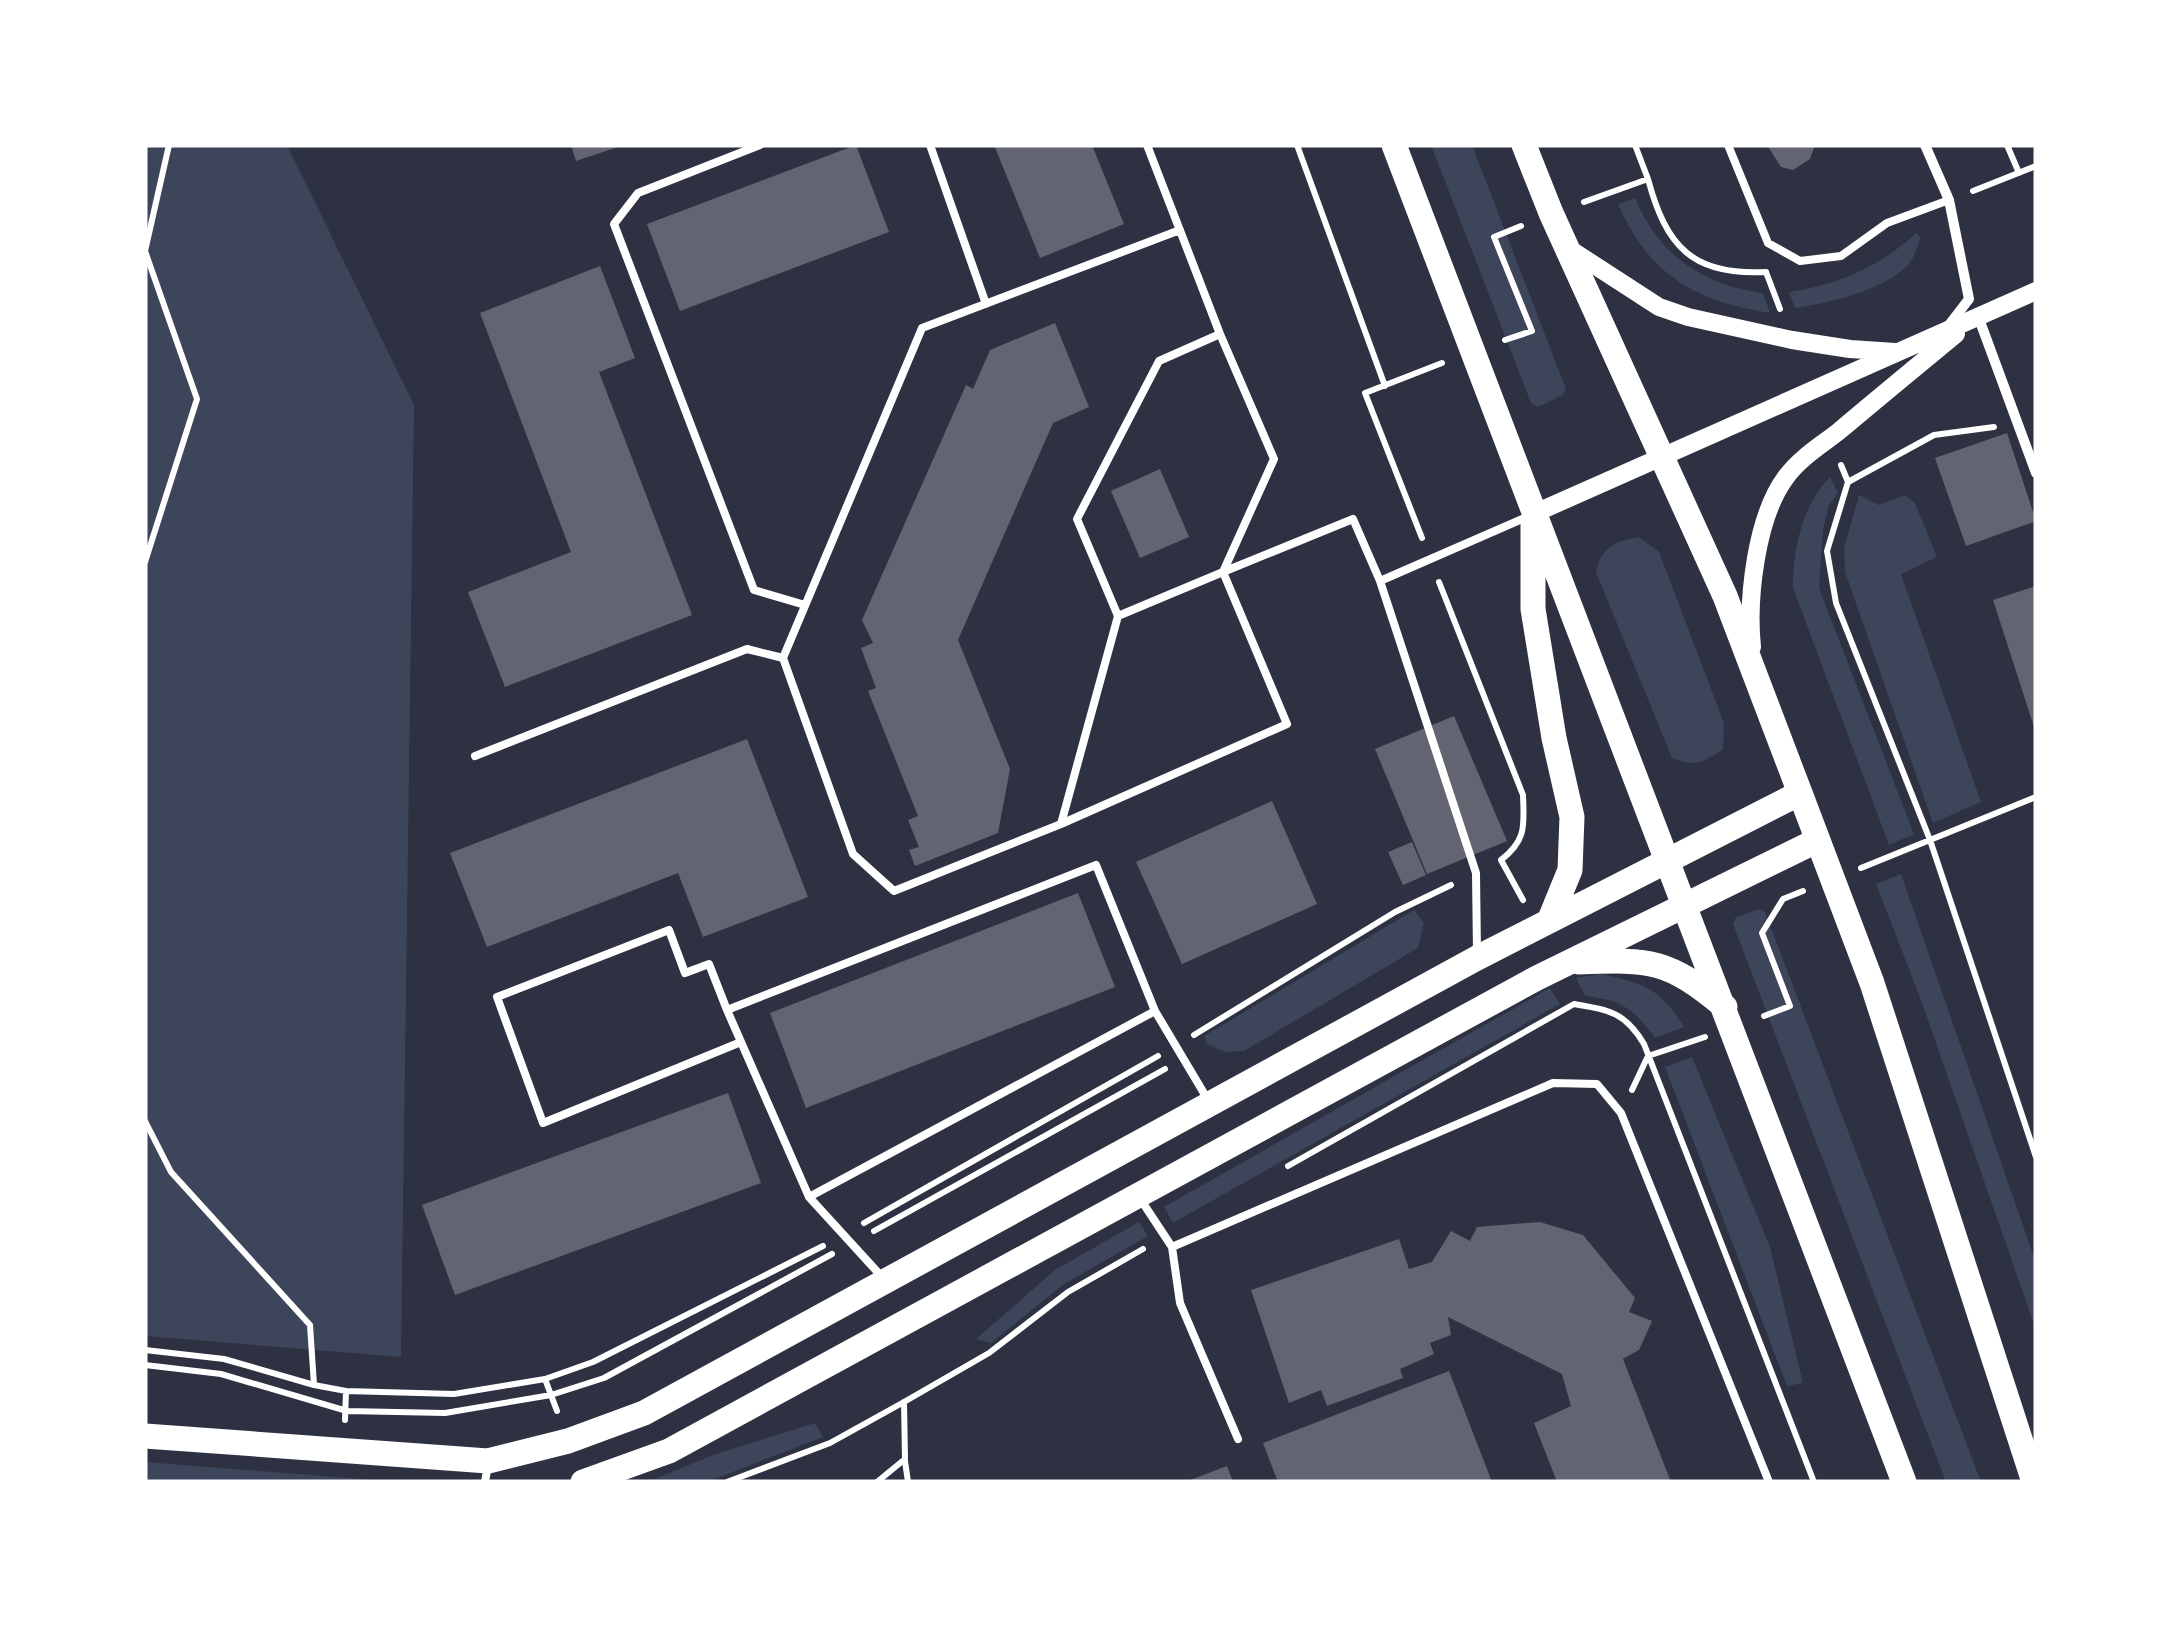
<svg xmlns="http://www.w3.org/2000/svg" width="2181" height="1627" viewBox="0 0 2181 1627" font-family="'Roboto Condensed',sans-serif">
<style>
.green{fill:#3c4559}
.building{fill:#626471}
.lines{fill:none;stroke-linecap:round;stroke-linejoin:round}
.path{stroke:#fff;stroke-width:6}
.service{stroke:#fff;stroke-width:8}
.minor{stroke:#fff;stroke-width:10}
.tertiary{stroke:#fff;stroke-width:18}
.primary{stroke:#fff;stroke-width:25}
</style>
<rect width="100%" height="100%" fill="#2d3142"/>
<path class="green" d="M145,145H287L414,405L401,1357L145,1336Z
M1431,145H1472L1566,389L1563,395L1538,407L1531,403Z
M1635,198C1658,254 1702,285 1763,293L1770,313C1696,302 1649,275 1618,204Z
M1916,233L1921,237C1917,246 1914,260 1907,266C1882,291 1829,303 1795,308L1789,292C1837,285 1880,267 1916,233Z
M1830,477L1838,493L1829,505L1823,530L1819,588L1914,834L1889,845L1793,588C1793,549 1802,505 1830,477Z
M1859,495L1879,505L1905,495L1915,503L1937,557L1901,574L1981,802L1933,823L1845,572L1844,548Z
M1639,537L1659,552L1724,723L1723,749C1704,762 1694,768 1672,758L1596,572C1602,547 1614,541 1639,537Z
M1901,874L2036,1263V1330L1921,1000L1876,884Z
M1760,909L1765,912L1981,1482H1946L1733,924L1736,917Z
M1414,910L1424,923L1418,948L1244,1051L1225,1052L1207,1044L1204,1036Z
M1600,974C1643,983 1661,988 1684,1027L1655,1038C1633,1008 1621,1000 1585,996L1576,978Z
M1550,988L1560,1004L1173,1223L1164,1207Z
M1692,1057L1770,1247L1803,1383L1787,1386L1665,1067Z
M1139,1222L1148,1236L1064,1284L991,1343L976,1339L1055,1270Z
M815,1423L823,1437L707,1482H647L716,1454Z
M145,1462L363,1479V1482H145Z"/>
<path class="building" d="M571,145H621V146L576,161Z
M856,145L889,232L680,311L647,224Z
M994,145H1092L1124,224L1040,258Z
M1767,145H1815L1810,159L1793,170L1781,167Z
M600,266L635,358L599,372L692,615L505,687L468,592L571,552L480,313Z
M1055,323L1089,407L1053,423L958,640L1010,769L998,833L915,866L909,850L919,847L908,820L918,816L868,691L876,688L861,648L873,643L862,620L966,385L973,389L990,350Z
M2007,433L2036,521L1966,546L1935,458Z
M1160,469L1189,537L1140,558L1111,491Z
M2036,586V730H2035L1993,600Z
M1454,716L1507,841L1427,874L1375,749Z
M747,739L808,897L703,937L678,873L487,947L450,853Z
M1272,801L1317,904L1182,964L1136,862Z
M1412,842L1426,875L1403,885L1388,852Z
M1078,893L1115,987L806,1108L770,1013Z
M728,1093L761,1183L455,1295L422,1205Z
M1540,1222L1583,1235L1635,1298L1629,1312L1652,1321L1639,1350L1623,1359L1671,1482H1557L1534,1423L1571,1406L1562,1374L1448,1317L1451,1335L1430,1343L1434,1354L1400,1369L1403,1378L1327,1406L1321,1390L1289,1403L1251,1290L1399,1239L1409,1269L1432,1262L1451,1231L1470,1241L1477,1227Z
M1449,1371L1492,1482H1278L1263,1443Z
M1227,1466L1233,1482H1185Z"/>
<g class="lines">
<path class="path" d="M1297,145L1385,386
M1635,145L1648,179
M2007,145L2019,173
M1973,191L2036,166
M1584,202L1648,179C1666,246 1692,276 1766,272
M145,251L197,399L145,562
M145,251L169,145
M1766,272L1780,309
M1505,340L1532,331L1494,237L1521,226
M1841,465L1848,482L1827,551L1836,603L1930,840L2036,1157
M1848,482L1934,435L1994,427
M1422,538L1365,393L1442,363
M1439,582L1523,795C1524,825 1527,840 1501,860L1523,900
M1861,868L2036,797
M1764,1016L1790,1006L1762,933L1783,899L1803,891
M1194,1035L1395,912L1451,885
M1632,1090L1648,1056L1705,1037
M145,1121L171,1172L310,1325L314,1385
M1288,1166L1574,1004C1609,1010 1625,1012 1644,1044L1814,1482
M864,1223L1158,1056
M874,1231L1165,1069
M145,1350L224,1359L314,1385L346,1391
M145,1365L221,1374L347,1411L445,1413L551,1395L604,1378L832,1254
M545,1379L557,1411
M345,1420L346,1391L454,1394L545,1379L593,1362L823,1246
M905,1461L908,1482
M727,1482L830,1443L904,1402L989,1353L1068,1292L1143,1249
M877,1482L905,1459L904,1402"/>
<path class="service" d="M760,145L638,193L614,224L754,590L805,605
M930,145L986,304
M1147,145L1220,334L1274,459L1223,572L1118,616L1077,519L1159,361L1220,334
M1728,145L1768,243L1800,261L1841,256L1887,223L1949,200
M783,658L922,328L1180,230
M475,756L747,649L783,658L853,854L894,891L1061,824L1118,616
M1061,824L1287,724L1223,572L1353,519L1380,581
M1477,953L1476,873L1380,581L1529,516
M727,1010L809,1197L883,1278
M741,1042L543,1123L497,997L669,930L685,973L709,964L727,1010L1096,865L1155,1011
M809,1197L1155,1011L1208,1100
M1141,1200L1172,1247L1180,1303L1238,1439
M1172,1247L1553,1083L1597,1084L1621,1113L1769,1482
M485,1482L488,1465"/>
<path class="minor" d="M1925,145L1949,200L1969,299L1949,325
M1978,316L2036,473"/>
<path class="tertiary" d="M1568,248L1659,307L1688,317L1792,340L1850,349L1895,352
M1533,514L2036,291
M1752,647C1747,599 1756,517 1786,477C1800,458 1820,446 1838,432C1877,399 1916,367 1956,334"/>
<path class="primary" d="M1394,145C1566,590 1738,1035 1904,1482
M1524,145L1551,213L1725,596L1800,793L1872,983L2034,1482
M1533,524V609L1554,738L1572,817L1570,870L1550,919
M1579,962C1652,959 1668,960 1725,1007
M145,1436L488,1461L568,1441L644,1413L1477,958L1800,793
M583,1482L669,1451L1537,978L1818,840"/>
</g>
<rect width="2181" height="1627" fill="none" stroke="#ffffff" stroke-width="295"/>
</svg>
